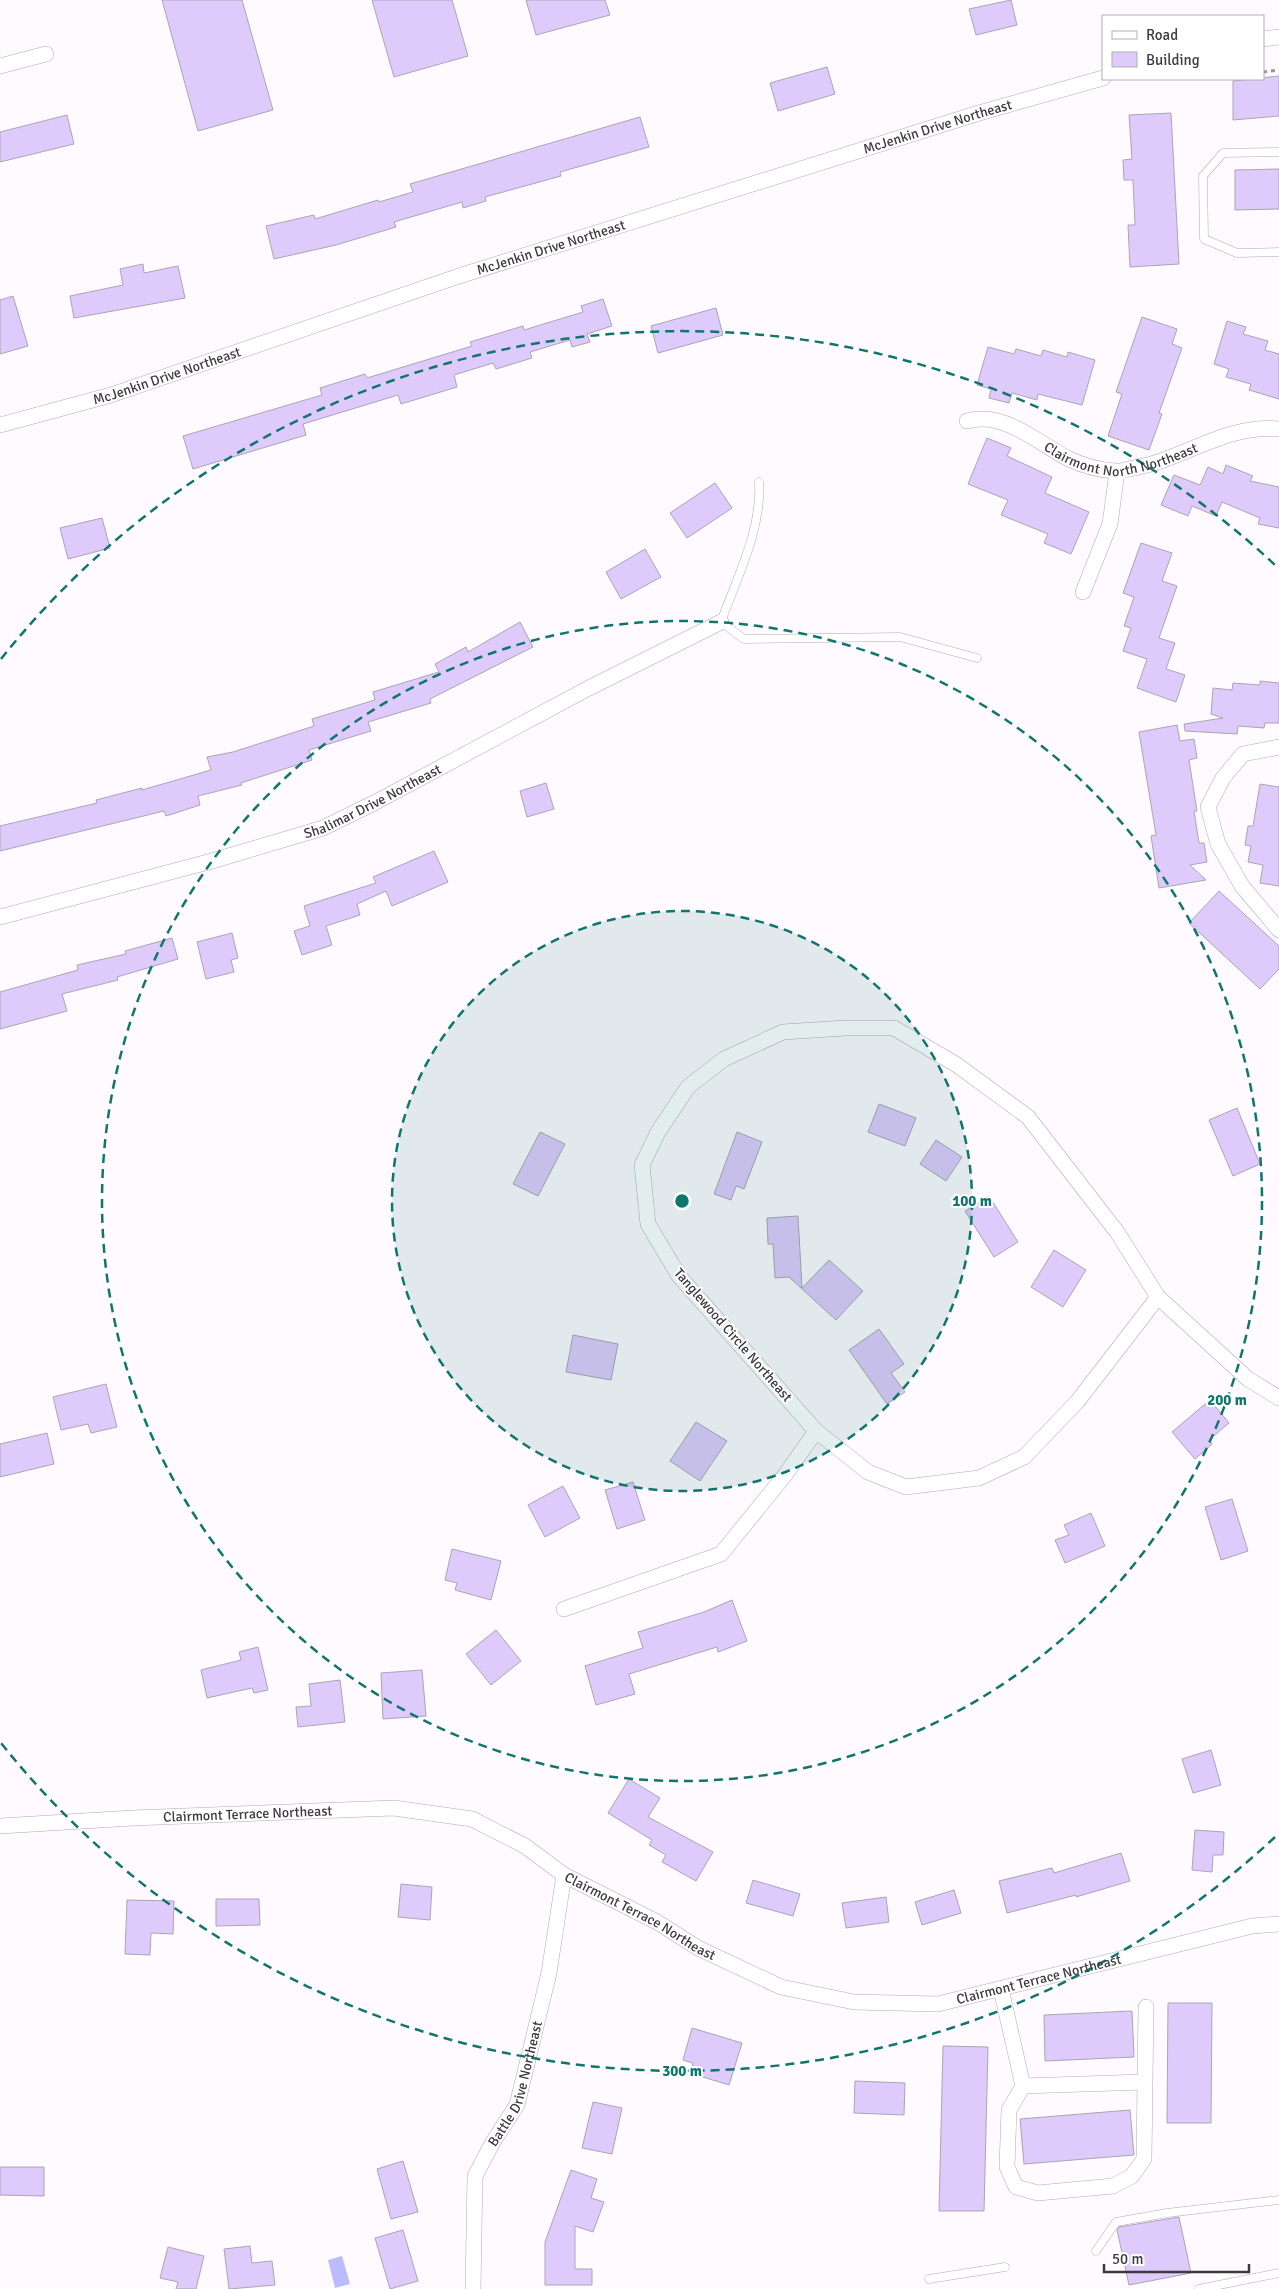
<svg xmlns="http://www.w3.org/2000/svg" width="1279" height="2289" viewBox="0 0 1279 2289" font-family="Signika,sans-serif">
<style>
.water{fill:#bbbcff}
.building{fill:#decafb;stroke:#aaa5b2}
.lines{fill:none;stroke-linecap:round;stroke-linejoin:round}
.lane-casing{stroke:#b3a9b4;stroke-width:9}
.street-casing{stroke:#b3a9b4;stroke-width:16}
.path{stroke:#979398;stroke-width:3;stroke-dasharray:4 4;stroke-linecap:butt}
.lane{stroke:#fff;stroke-width:8}
.street{stroke:#fff;stroke-width:15}
.ring{fill:none;stroke:#0f766e;stroke-width:2.5;stroke-dasharray:9 6}
.labels{text-anchor:middle;dominant-baseline:central;stroke-width:4;stroke-linejoin:round;paint-order:stroke}
.street-label{font-size:14px;fill:#3d393e;stroke:#fff}
.centre{fill:#0f766e;stroke:#fff;stroke-width:2.5}
.ring-label{font-size:15px;text-anchor:middle;font-weight:bold;fill:#0f766e;stroke:#fff;stroke-width:4;stroke-linejoin:round;paint-order:stroke}
</style>
<rect width="100%" height="100%" fill="#fefaff"/>
<path class="water" d="M342,2256L350,2284L335,2288L328,2260Z"/>
<path class="building" d="M162,0H242L273,110L198,131Z
M372,0H452L468,56L394,77Z
M526,0H605L610,15L536,35Z
M1011,0L1017,25L976,35L969,9Z
M827,67L835,94L778,111L770,83Z
M1279,76V116L1233,120V81Z
M1171,113L1179,264L1130,267L1128,225H1135L1133,180H1124L1123,160L1132,159L1129,115Z
M67,115L74,144L0,162V132Z
M640,117L649,147L560,172L561,176L485,197L486,201L463,208L462,202L394,222L396,227L336,245L274,259L266,226L314,215L315,219L378,200L379,202L413,192L410,184Z
M1279,169V209L1235,210V170Z
M143,264L144,273L178,266L185,298L74,318L70,296L123,285L120,269Z
M13,296L28,346L0,354V300Z
M603,299L612,326L587,334L590,342L572,347L570,340L530,352L532,358L496,369L493,363L454,375L457,387L401,404L398,395L303,424L306,435L193,469L183,436L322,395L320,388L365,374L367,378L472,346L470,342L523,326L524,330L583,312L581,306Z
M716,308L723,335L658,353L651,326Z
M1142,317L1177,329L1172,344L1182,348L1159,413L1162,414L1149,450L1108,436L1122,394L1116,392Z
M1227,321L1246,327L1243,334L1268,341L1265,350L1279,354V399L1249,390L1251,384L1226,377L1229,369L1214,364Z
M988,347L1014,354L1016,349L1041,356L1043,350L1067,357L1068,352L1095,360L1082,405L1038,394L1037,400L1012,393L1009,403L989,398L991,389L977,385Z
M987,438L1011,448L1007,456L1052,477L1045,493L1089,512L1071,554L1044,543L1048,534L1001,515L1008,500L968,484Z
M1226,465L1253,476L1250,481L1279,487V528L1258,524L1260,518L1222,502L1216,516L1192,506L1188,516L1161,505L1174,475L1200,485L1208,467L1223,474Z
M715,483L732,508L687,538L670,513Z
M102,518L110,548L68,559L60,528Z
M1141,543L1172,553L1162,581L1177,586L1159,638L1175,643L1166,669L1185,675L1176,702L1137,688L1147,659L1123,651L1131,628L1124,626L1134,597L1123,593Z
M645,549L661,577L621,599L606,572Z
M520,622L533,647L430,699L431,703L368,722L371,731L309,750L312,760L241,783L242,785L198,796L200,805L166,816L164,811L0,851V826L97,803L96,800L142,788V790L211,770L207,757L233,752L314,726L312,719L375,700L373,692L439,672L435,664L466,647L468,652Z
M1260,681L1279,683V723H1265L1264,728L1238,726L1237,734L1185,731L1184,724L1223,718L1211,714L1213,688L1232,690L1233,683L1260,685Z
M1177,725L1180,741L1194,739L1197,758L1189,760L1197,811H1194L1199,843H1204L1207,862L1190,865L1206,880L1159,888L1151,836L1156,835L1139,732Z
M546,783L554,809L527,817L520,791Z
M1260,784L1279,787V886L1260,883L1263,865L1248,862L1251,846L1245,845L1248,826H1253Z
M434,851L448,882L392,906L386,891L357,904L360,915L326,926L332,945L302,955L294,931L310,926L304,906L376,883L373,877Z
M1219,891L1279,946V969L1260,989L1189,923Z
M232,933L238,958L231,960L234,972L206,979L197,942Z
M172,938L178,959L117,977L118,980L62,994L67,1011L0,1029V992L78,970L77,965L126,954L125,951Z
M879,1104L916,1118L905,1146L868,1132Z
M1237,1108L1260,1164L1233,1176L1209,1120Z
M540,1132L565,1144L538,1196L513,1184Z
M737,1132L762,1142L744,1189L736,1186L731,1200L714,1194Z
M936,1140L962,1157L946,1181L920,1164Z
M989,1196L1018,1242L994,1257L965,1211Z
M798,1216L802,1288L829,1260L863,1291L836,1320L789,1277L775,1278L773,1244H768L767,1218Z
M1054,1250L1086,1270L1063,1307L1031,1287Z
M879,1329L904,1364L891,1373L905,1392L887,1404L849,1350Z
M573,1335L618,1344L611,1380L566,1372Z
M106,1384L117,1427L91,1433L88,1424L61,1430L53,1397Z
M1210,1400L1229,1423L1209,1440L1212,1444L1195,1459L1172,1432Z
M696,1422L727,1441L700,1481L670,1461Z
M47,1433L54,1464L0,1477V1444Z
M633,1482L645,1520L617,1529L605,1490Z
M563,1486L580,1518L545,1537L528,1505Z
M1232,1499L1248,1551L1221,1560L1205,1507Z
M1091,1513L1105,1546L1065,1563L1055,1540L1069,1535L1064,1525Z
M452,1549L501,1561L491,1600L455,1590L457,1583L445,1580Z
M732,1600L747,1641L718,1652L717,1647L629,1674L635,1694L596,1705L585,1666L643,1648L638,1632L704,1612Z
M496,1630L521,1661L491,1685L466,1654Z
M258,1647L268,1690L254,1693L252,1688L207,1698L201,1670L241,1660L239,1652Z
M422,1670L426,1716L383,1719L381,1673Z
M340,1680L345,1722L298,1727L296,1707L311,1706L309,1684Z
M1211,1750L1221,1785L1193,1793L1182,1759Z
M629,1779L660,1798L648,1817L713,1852L696,1881L662,1862L666,1855L649,1845L652,1840L608,1813Z
M1195,1830L1224,1832L1223,1855H1213L1212,1872L1192,1870Z
M1121,1853L1130,1881L1076,1897V1895L1007,1913L999,1881L1052,1868L1054,1873Z
M753,1880L800,1894L793,1916L746,1903Z
M401,1884L432,1887L430,1920L398,1917Z
M954,1890L961,1913L922,1925L915,1902Z
M886,1897L889,1922L846,1928L842,1903Z
M216,1899H259L260,1925L216,1926Z
M127,1900L174,1901L173,1934L151,1933L150,1955L125,1954Z
M1168,2003H1212L1211,2123H1167Z
M1132,2011L1134,2057L1045,2061L1044,2015Z
M692,2028L742,2043L729,2085L690,2073L693,2063L683,2060Z
M943,2046L988,2047L984,2211H939Z
M855,2081L905,2083L904,2115L854,2113Z
M593,2102L622,2108L612,2154L582,2148Z
M1130,2110L1134,2155L1024,2164L1020,2119Z
M403,2161L418,2212L391,2219L377,2169Z
M0,2167H44V2196L0,2195Z
M571,2170L597,2179L591,2198L604,2202L593,2232L575,2226V2269H592V2285H545V2242Z
M1179,2217L1191,2273L1129,2285L1117,2230L1119,2227Z
M403,2230L418,2281L390,2289L375,2238Z
M250,2246L252,2263L272,2261L275,2285L229,2289L224,2249Z
M168,2247L204,2256L196,2289H176L178,2282L160,2278Z"/>
<g class="lines">
<defs>
<path id="lane" d="M1279,152L1223,153L1203,176L1204,239L1237,253L1279,252
M759,482C762,530 737,577 721,622L744,639L900,637L977,658
M1096,2251L1116,2222L1167,2213L1279,2200
M929,2279L1005,2267
M1199,2289L1279,2273"/>
<g id="street">
<path d="M1263,39L1279,37"/>
<path d="M0,66L46,54"/>
<path id="s1" d="M967,421C1004,411 1037,442 1067,458C1081,465 1100,470 1115,471C1121,472 1128,469 1134,468C1185,459 1225,424 1279,429"/>
<path id="s2" d="M0,425L111,395L459,276L979,113L1103,78"/>
<path d="M1083,592L1110,524L1117,472"/>
<path d="M1279,747L1243,754L1223,778L1208,807L1218,844L1242,886L1279,930"/>
<path id="s3" d="M0,917L212,861L323,828L374,803L587,689L721,622"/>
<path d="M845,1028H894L957,1065L1028,1117L1117,1232L1158,1297L1077,1402L1024,1457L979,1478L906,1487L868,1472L816,1431L679,1276L648,1224L642,1165L658,1132L688,1087L724,1059L783,1032Z"/>
<path d="M1158,1297L1248,1379L1279,1398"/>
<path d="M564,1609L721,1554L785,1475L816,1431"/>
<path id="s4" d="M0,1826L133,1818L394,1808L472,1819L525,1846L564,1875L657,1922L698,1948L781,1987L854,2002L938,2004L1252,1926L1279,1924"/>
<path d="M1001,1989L1023,2086L1009,2110L1007,2167L1016,2187L1038,2193L1113,2186L1132,2176L1144,2159L1146,2007"/>
<path d="M1023,2086L1144,2082"/>
<path id="s5" d="M473,2289L475,2176L493,2142L517,2105L549,1973L564,1875"/>
</g>
</defs>
<use href="#lane" class="lane-casing"/>
<use href="#street" class="street-casing"/>
<path class="path" d="M1263,72L1279,70"/>
<use href="#lane" class="lane"/>
<use href="#street" class="street"/>
</g>
<circle cx="682" cy="1201" r="290" fill="#0f766e" fill-opacity=".12"/>
<g class="ring">
<circle cx="682" cy="1201" r="290"/>
<circle cx="682" cy="1201" r="580"/>
<path d="M1275 1837A870 870 0 0 1 1 1743M1 659A870 870 0 0 1 1275 565"/>
</g>
<g class="labels">
<g class="street-label">
<text stroke="none"><textPath href="#s2" startOffset="984">McJenkin Drive Northeast</textPath></text>
<text stroke="none"><textPath href="#s2" startOffset="579">McJenkin Drive Northeast</textPath></text>
<text stroke="none"><textPath href="#s2" startOffset="174">McJenkin Drive Northeast</textPath></text>
<text stroke="none"><textPath href="#s1" startOffset="165">Clairmont North Northeast</textPath></text>
<text stroke="none"><textPath href="#s3" startOffset="391">Shalimar Drive Northeast</textPath></text>
<text transform="translate(733 1335) rotate(49)">Tanglewood Circle Northeast</text>
<text stroke="none"><textPath href="#s4" startOffset="248">Clairmont Terrace Northeast</textPath></text>
<text stroke="none"><textPath href="#s4" startOffset="668">Clairmont Terrace Northeast</textPath></text>
<text stroke="none"><textPath href="#s4" startOffset="1088">Clairmont Terrace Northeast</textPath></text>
<text stroke="none"><textPath href="#s5" startOffset="215">Battle Drive Northeast</textPath></text>
</g>
</g>
<circle cx="682" cy="1201" r="8" class="centre"/>
<g class="ring-label">
<text x="972" y="1206">100 m</text>
<text x="1227" y="1405">200 m</text>
<text x="682" y="2076">300 m</text>
</g>
<rect x="1102" y="15" width="162" height="65" fill="#ffffff" stroke="#b1b0b2"/>
<rect x="1112" y="31" width="25" height="8" fill="#ffffff" stroke="#b1b0b2"/>
<text x="1146" y="40" font-size="15" fill="#3d393e">Road</text>
<rect x="1112" y="52" width="25" height="15" fill="#decafb" stroke="#b1b0b2"/>
<text x="1146" y="65" font-size="15" fill="#3d393e">Building</text>
<path d="M1104 2264v8h145v-8" fill="none" stroke="#3d393e" stroke-width="2.5"/>
<text x="1112" y="2264" font-size="15" fill="#3d393e" stroke="#ffffff" stroke-width="4" paint-order="stroke">50 m</text>
</svg>
